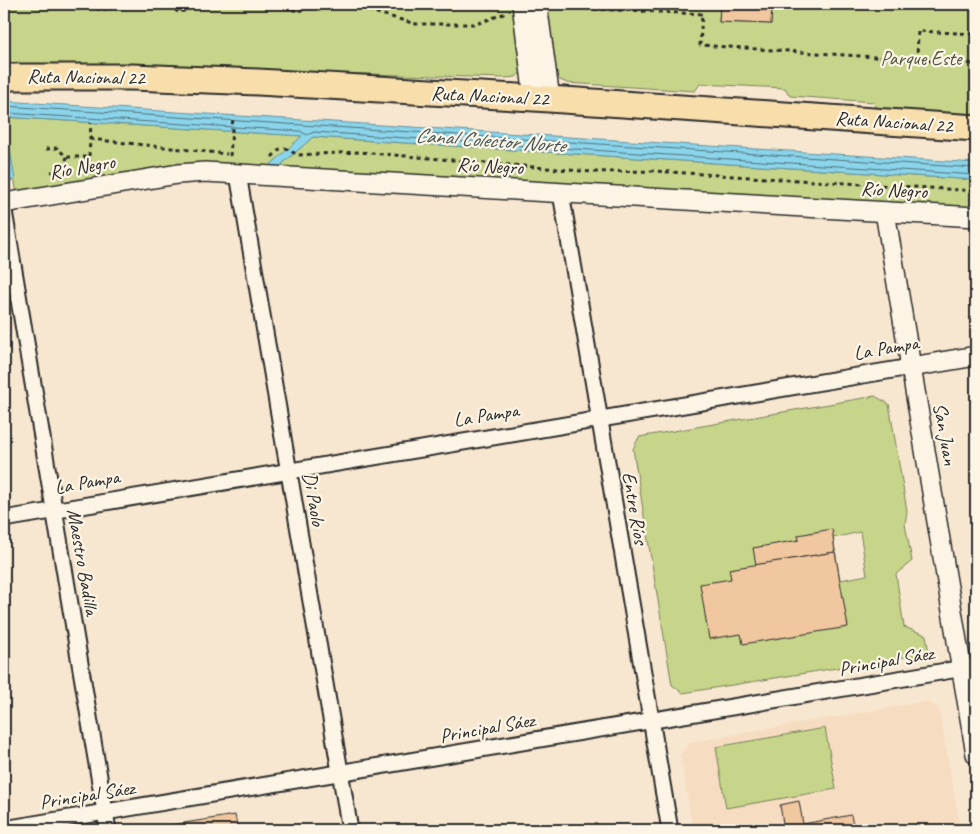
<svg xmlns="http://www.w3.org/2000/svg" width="980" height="834" viewBox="0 0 980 834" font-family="Caveat,sans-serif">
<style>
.built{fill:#f6ddc1}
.green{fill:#c6d589;stroke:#78805a;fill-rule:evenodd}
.water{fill:#8ad5eb;stroke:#64919e}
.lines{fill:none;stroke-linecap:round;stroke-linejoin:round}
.shore{stroke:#516f78;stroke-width:1}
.building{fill:#f0c79f;stroke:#2b2b2b}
.minor-casing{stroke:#2b2b2b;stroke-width:19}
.tertiary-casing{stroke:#2b2b2b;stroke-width:22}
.trunk-casing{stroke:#2b2b2b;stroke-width:29}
.path{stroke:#2b2b2b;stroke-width:3;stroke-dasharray:4 4;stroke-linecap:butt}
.minor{stroke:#fcf5e5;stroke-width:15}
.tertiary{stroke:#fcf5e5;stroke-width:19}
.trunk{stroke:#f8deab;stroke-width:25}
.labels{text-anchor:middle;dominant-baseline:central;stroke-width:4.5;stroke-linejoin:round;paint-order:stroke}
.park-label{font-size:20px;fill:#525642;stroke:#fcf5e5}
.street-label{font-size:20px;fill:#2b2b2b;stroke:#fcf5e5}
.water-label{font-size:21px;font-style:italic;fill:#43565b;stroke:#fcf5e5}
</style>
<rect width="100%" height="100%" fill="#f8e7d0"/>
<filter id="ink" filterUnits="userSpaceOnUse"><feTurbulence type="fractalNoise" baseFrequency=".02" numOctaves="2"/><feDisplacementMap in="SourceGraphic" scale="10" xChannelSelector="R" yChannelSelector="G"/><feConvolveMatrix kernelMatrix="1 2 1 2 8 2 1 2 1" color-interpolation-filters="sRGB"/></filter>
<g filter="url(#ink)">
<path class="built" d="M 927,701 L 939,709 L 961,830 L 693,830 L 680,755 L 690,742 Z"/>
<g class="green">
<path d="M 4,4 L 516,4 L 523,71 L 516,77 L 505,78 L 58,65 L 4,65 Z"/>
<path d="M 545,4 L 720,4 L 719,22 L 771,24 L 772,5 L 765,4 L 933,4 L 976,6 L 976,116 L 875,108 L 874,102 L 790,96 L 785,88 L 700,84 L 695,91 L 567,83 L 560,80 L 555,74 Z"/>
<path d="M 4,117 L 303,136 L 267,168 L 18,192 L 16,189 Z"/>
<path d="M 313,137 L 976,180 L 976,210 L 283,168 L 282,164 Z"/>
<path d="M 875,396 L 889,404 L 907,511 L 905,524 L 912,561 L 896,574 L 904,627 L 926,635 L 929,653 L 683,693 L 672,685 L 633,449 L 639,437 ZM 860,532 L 867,575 L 840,580 L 833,538 Z"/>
<path d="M 825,728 L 836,789 L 726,808 L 716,747 Z"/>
</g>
<path class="water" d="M 4,101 L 976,163 L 976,180 L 313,137 L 282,164 L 283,168 L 267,168 L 302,136 L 5,117 L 15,180 L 4,182 Z"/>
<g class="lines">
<g class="shore">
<path d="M 4,106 L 976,168"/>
<path d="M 4,113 L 300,131 L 307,135 L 314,132 L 976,175"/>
</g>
</g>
<g class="building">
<path d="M 720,4 L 772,5 L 771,24 L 719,22 Z"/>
<path d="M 832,529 L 835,552 L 756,565 L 753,548 L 799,540 L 798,535 Z"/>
<path d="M 835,552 L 848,627 L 743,644 L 741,634 L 709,639 L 700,584 L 731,579 L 729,569 Z"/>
<path d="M 799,801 L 803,824 L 851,815 L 854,830 L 784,830 L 780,805 Z"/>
<path d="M 235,815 L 238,830 L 166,830 L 165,826 Z"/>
</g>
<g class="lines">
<defs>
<g id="minor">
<path d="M 238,174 L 350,830"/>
<path d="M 561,193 L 670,830"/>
<path d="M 4,211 L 108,830"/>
<path d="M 4,519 L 911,367"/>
<path d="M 4,829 L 976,666"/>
</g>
<g id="tertiary">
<path d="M 522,4 L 534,98"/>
<path d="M 537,4 L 550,99"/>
<path d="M 4,203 L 178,174 L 205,172 L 976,217"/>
<path d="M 885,212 L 976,754"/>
<path d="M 911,367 L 976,356"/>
</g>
<path id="trunk" d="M 4,77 L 132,77 L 258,82 L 534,98 L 976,128"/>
</defs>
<use href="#minor" class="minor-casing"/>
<use href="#tertiary" class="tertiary-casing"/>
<use href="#trunk" class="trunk-casing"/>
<g class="path">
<path d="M 41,4 L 50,7 L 56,4"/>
<path d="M 89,4 L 100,10 L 129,4"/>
<path d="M 169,4 L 179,13 L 199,4"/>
<path d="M 277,4 L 297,11 L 331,4"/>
<path d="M 345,4 L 416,24 L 476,24 L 506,13"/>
<path d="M 4,6 L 7,4"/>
<path d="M 554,7 L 702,14 L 700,45 L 976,64"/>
<path d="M 917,60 L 918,31 L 976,34"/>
<path d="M 90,139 L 227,154"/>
<path d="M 46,149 L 57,148 L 67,157 L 62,170 L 51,172"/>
<path d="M 230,156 L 233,116"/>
<path d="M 67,157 L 89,157"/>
<path d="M 272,157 L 280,149 L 285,148 L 298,155 L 359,152 L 593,172 L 654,171 L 976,191"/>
<path d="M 88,172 L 91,123"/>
</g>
<use href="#minor" class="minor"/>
<use href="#tertiary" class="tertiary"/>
<use href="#trunk" class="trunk"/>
</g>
</g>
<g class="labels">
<g class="park-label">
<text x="921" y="58">Parque Este</text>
</g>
<g class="street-label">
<text transform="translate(86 77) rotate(1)">Ruta Nacional 22</text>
<text transform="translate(490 96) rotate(3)">Ruta Nacional 22</text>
<text transform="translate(894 122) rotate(4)">Ruta Nacional 22</text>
<text transform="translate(490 166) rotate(3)">Río Negro</text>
<text transform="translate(82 167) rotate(-10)">Río Negro</text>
<text transform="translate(894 190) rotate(3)">Río Negro</text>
<text transform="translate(886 348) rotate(-10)">La Pampa</text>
<text transform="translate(486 415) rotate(-9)">La Pampa</text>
<text transform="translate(945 434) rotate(80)">San Juan</text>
<text transform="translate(87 482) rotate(-10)">La Pampa</text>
<text transform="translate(314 499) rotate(80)">Di Paolo</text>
<text transform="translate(635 508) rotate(80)">Entre Ríos</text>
<text transform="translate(83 562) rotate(80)">Maestro Badilla</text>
<text transform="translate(886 661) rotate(-10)">Principal Sáez</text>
<text transform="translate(487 728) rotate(-10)">Principal Sáez</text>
<text transform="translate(87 795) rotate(-9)">Principal Sáez</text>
</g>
<g class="water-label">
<text transform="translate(490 140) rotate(4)">Canal Colector Norte</text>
</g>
</g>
<rect width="980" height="834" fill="none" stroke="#fcf5e5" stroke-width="20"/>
<rect x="10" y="10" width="960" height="814" fill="none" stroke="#2b2b2b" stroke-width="2" filter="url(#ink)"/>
</svg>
